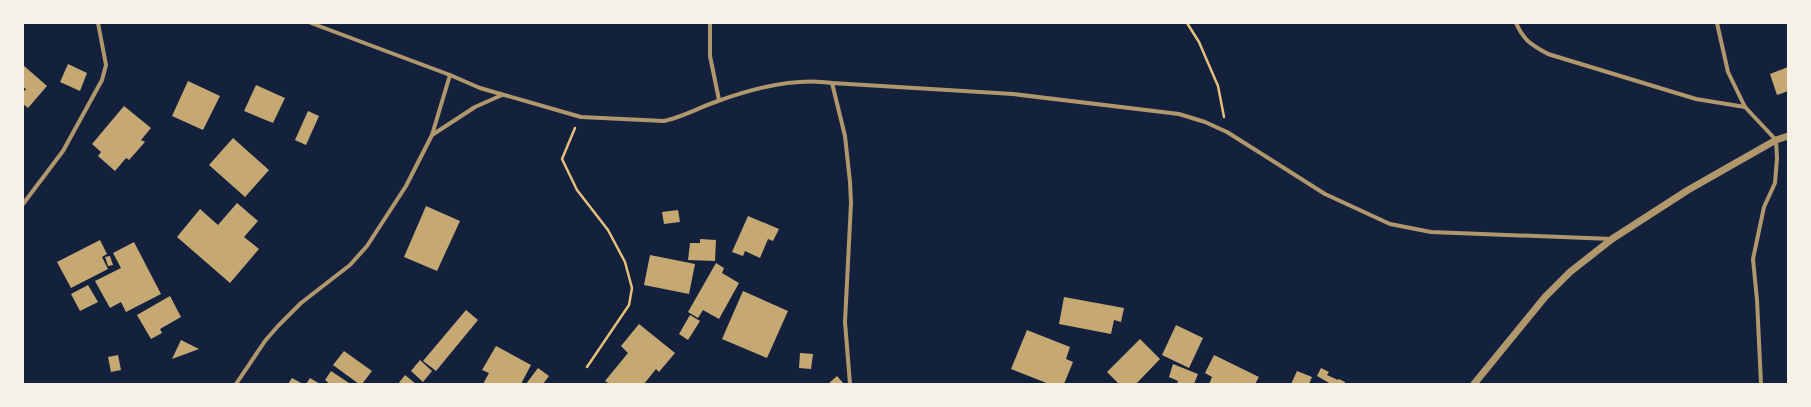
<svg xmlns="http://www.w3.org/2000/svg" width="1811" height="407" viewBox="0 0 1811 407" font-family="Poppins,sans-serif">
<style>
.building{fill:#c6a872}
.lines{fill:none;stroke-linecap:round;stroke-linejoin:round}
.path{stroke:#e5c07b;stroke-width:2.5}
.minor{stroke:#b1986c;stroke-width:4}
.tertiary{stroke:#b1986c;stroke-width:7}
</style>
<rect width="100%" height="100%" fill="#14213d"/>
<g class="building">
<path d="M 68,64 L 87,73 L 80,91 L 60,82 Z"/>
<path d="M 23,65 L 47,86 L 28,108 L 23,104 L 23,92 L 26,89 L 23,87 Z"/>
<path d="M 1788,67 L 1788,91 L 1777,95 L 1770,74 Z"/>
<path d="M 188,81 L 220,96 L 203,130 L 172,116 Z"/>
<path d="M 256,85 L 285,98 L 273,123 L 244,111 Z"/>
<path d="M 124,106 L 151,128 L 141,140 L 145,142 L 129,160 L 126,158 L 115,171 L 98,156 L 101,152 L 92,144 Z"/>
<path d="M 308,111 L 319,116 L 306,145 L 295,140 Z"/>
<path d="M 233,138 L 269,170 L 245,197 L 209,165 Z"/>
<path d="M 237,203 L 258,221 L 244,237 L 259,249 L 230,283 L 177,237 L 200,209 L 218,225 Z"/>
<path d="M 426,206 L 460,221 L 437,271 L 404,257 Z"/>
<path d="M 678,210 L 680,222 L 664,224 L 662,212 Z"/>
<path d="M 748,216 L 779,229 L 773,241 L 768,239 L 760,258 L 745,251 L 743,256 L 732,252 Z"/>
<path d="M 700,239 L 716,240 L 715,261 L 688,260 L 690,243 L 700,243 Z"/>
<path d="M 100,240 L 107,254 L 102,257 L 108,269 L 71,288 L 57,262 Z"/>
<path d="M 134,242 L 161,294 L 126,312 L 121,302 L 110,308 L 95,281 L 121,268 L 113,253 Z"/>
<path d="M 650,255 L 695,264 L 689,294 L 644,285 Z"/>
<path d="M 110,256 L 113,265 L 108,266 L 105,257 Z"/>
<path d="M 716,263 L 724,268 L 722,273 L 739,283 L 719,319 L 703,310 L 698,318 L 688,312 Z"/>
<path d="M 88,285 L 98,302 L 80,311 L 71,294 Z"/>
<path d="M 743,291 L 788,311 L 767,358 L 722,339 Z"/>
<path d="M 170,296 L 181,317 L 160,329 L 162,333 L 151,339 L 137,315 Z"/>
<path d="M 1064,297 L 1124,308 L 1121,322 L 1114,320 L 1111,334 L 1059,324 Z"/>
<path d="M 466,310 L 478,320 L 436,371 L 423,361 Z"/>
<path d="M 690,315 L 700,321 L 688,340 L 679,334 Z"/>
<path d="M 639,324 L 675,353 L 659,372 L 656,369 L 644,384 L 610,384 L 605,381 L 628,353 L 621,346 Z"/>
<path d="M 1176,325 L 1203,338 L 1189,368 L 1162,355 Z"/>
<path d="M 1027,330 L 1070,347 L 1066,359 L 1073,362 L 1064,384 L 1049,384 L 1011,369 Z"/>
<path d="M 1140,339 L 1160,359 L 1136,384 L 1119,384 L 1107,372 Z"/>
<path d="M 181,340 L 199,349 L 172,359 Z"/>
<path d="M 496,346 L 531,365 L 521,384 L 483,384 L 489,373 L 482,370 Z"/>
<path d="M 344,351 L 372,371 L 362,384 L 359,384 L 333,365 Z"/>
<path d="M 800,353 L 813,354 L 811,369 L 799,368 Z"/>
<path d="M 118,355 L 121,370 L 111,372 L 108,357 Z"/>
<path d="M 1214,355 L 1259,377 L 1255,384 L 1209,384 L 1212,377 L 1205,373 Z"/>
<path d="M 420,360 L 432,371 L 423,382 L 411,371 Z"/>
<path d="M 1173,364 L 1198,374 L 1194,384 L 1177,384 L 1178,381 L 1169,377 Z"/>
<path d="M 538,368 L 549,376 L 543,384 L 526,384 Z"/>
<path d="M 1321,368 L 1329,372 L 1327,375 L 1338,380 L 1339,379 L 1345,382 L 1345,384 L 1331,384 L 1317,376 Z"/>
<path d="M 331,371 L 349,383 L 348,384 L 330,384 L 325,380 Z"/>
<path d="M 1297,371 L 1312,377 L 1309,384 L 1291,384 Z"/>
<path d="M 405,375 L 416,384 L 398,384 Z"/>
<path d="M 837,376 L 844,384 L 828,384 Z"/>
<path d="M 292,378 L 303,384 L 288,384 Z"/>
<path d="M 310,378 L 320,384 L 306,384 Z"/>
</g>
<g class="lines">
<g class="path">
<path d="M 1187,23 L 1199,42 L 1218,86 L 1224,117"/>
<path d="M 575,128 L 562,159 L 577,190 L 608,230 L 625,262 L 632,288 L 629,305 L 587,367"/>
</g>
<g class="minor">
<path d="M 311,23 L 450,75 L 480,88 L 581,117 L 664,121 C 683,117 700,107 718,101 C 754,88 795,77 832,83 L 1013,94 L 1179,114 L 1205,122 L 1227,132 L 1325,194 L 1390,224 L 1431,232 L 1612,239"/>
<path d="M 710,23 L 710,56 L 719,100"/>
<path d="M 1516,23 C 1524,41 1532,45 1548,54 L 1696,99 L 1745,107"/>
<path d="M 1717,23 L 1728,72 L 1745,107 L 1776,140 L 1777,158 L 1775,183 L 1764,207 L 1753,259 L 1757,300 L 1761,384"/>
<path d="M 832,83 L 845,136 L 850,182 L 851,203 L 845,322 L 850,384"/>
<path d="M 432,135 L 475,107 L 502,95"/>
<path d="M 23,204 L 63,151 L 102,80 L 106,65 L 98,23"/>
<path d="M 236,384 L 265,341 L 278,326 L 301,303 L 350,265 L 367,246 L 406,186 L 432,135 L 450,75"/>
</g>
<path class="tertiary" d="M 1474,384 L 1545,297 L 1570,272 L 1612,239 L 1688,190 L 1776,140 L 1788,136"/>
</g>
<rect width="1811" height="407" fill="none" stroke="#f6f1e7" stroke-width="48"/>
</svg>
